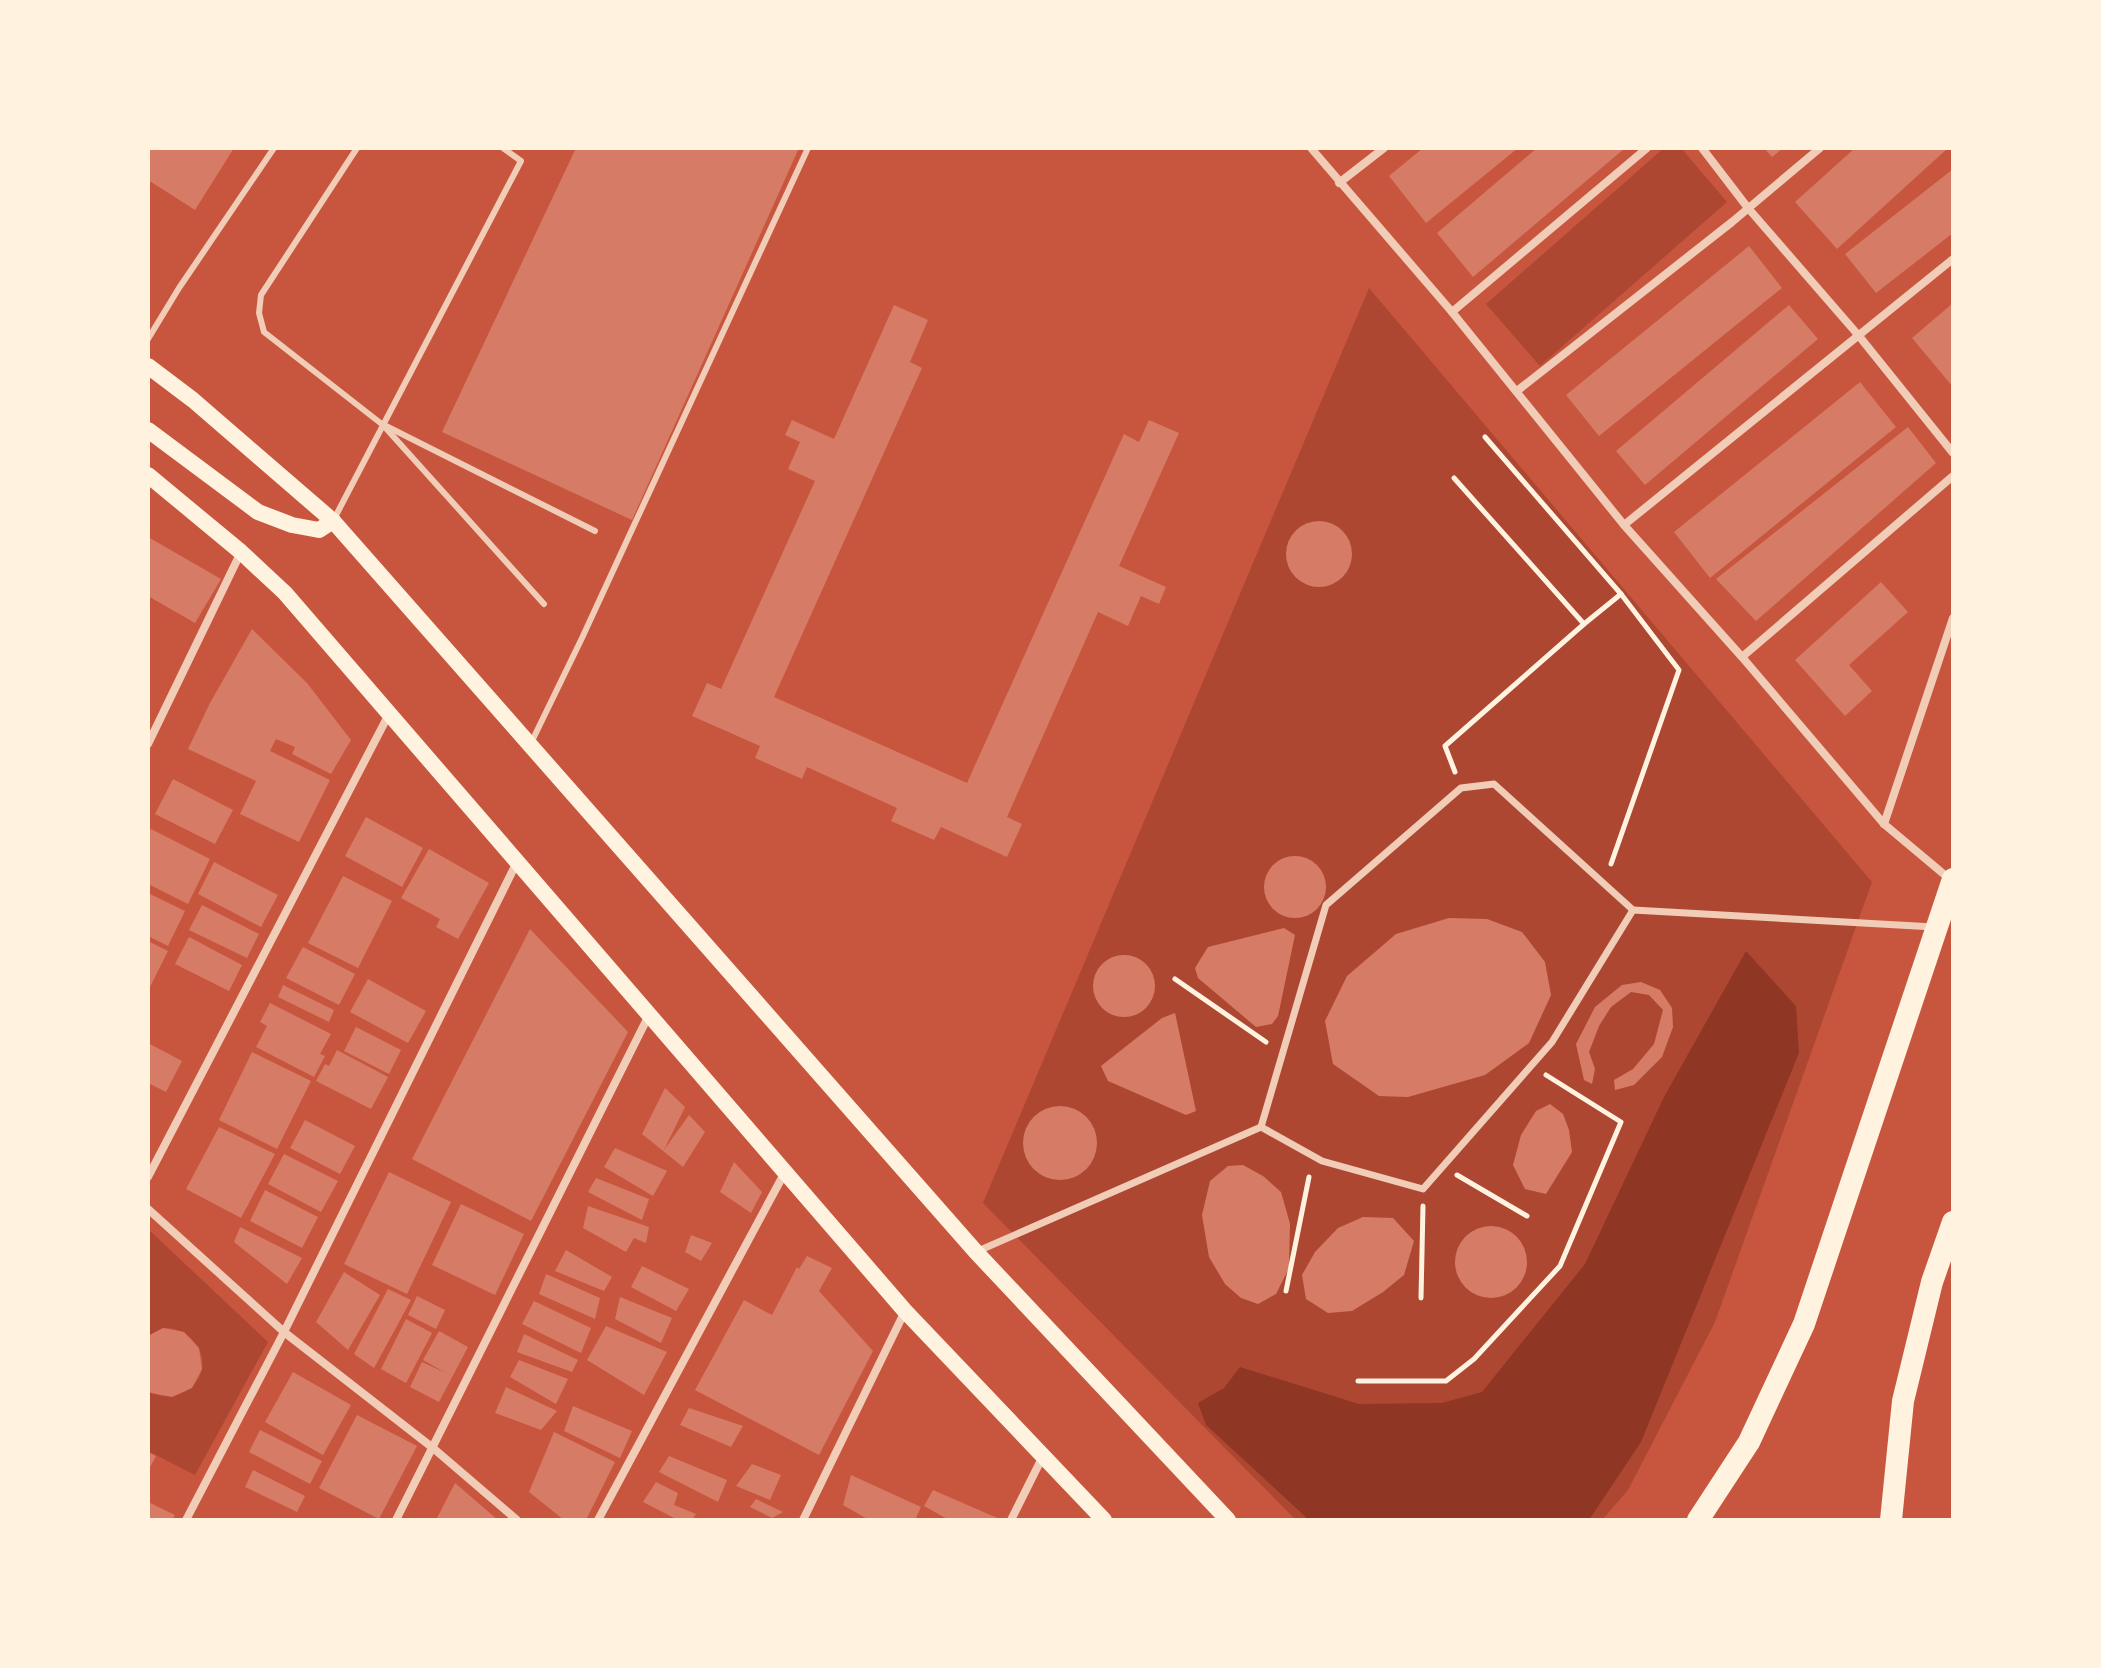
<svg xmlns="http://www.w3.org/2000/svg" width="2101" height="1668" viewBox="0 0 2101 1668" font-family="Montserrat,sans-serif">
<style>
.green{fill:#ae4732}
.water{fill:#8f3625}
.building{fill:#d67c66}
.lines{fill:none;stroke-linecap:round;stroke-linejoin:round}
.path{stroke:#fff3e0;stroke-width:5}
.service{stroke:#f1ccb7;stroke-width:6}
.pedestrian{stroke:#f1ccb7;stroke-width:7}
.minor{stroke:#f1ccb7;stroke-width:8}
.secondary{stroke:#fff3e0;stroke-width:16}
.trunk{stroke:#fff3e0;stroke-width:22}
</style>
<rect width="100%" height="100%" fill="#c8553d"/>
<g class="green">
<path d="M 1664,148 L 1681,148 L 1727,202 L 1540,366 L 1486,304 Z"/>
<path d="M 1369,288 L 1872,882 L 1715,1322 L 1628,1490 L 1602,1520 L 1296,1520 L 983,1203 Z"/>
<path d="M 148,1229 L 268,1342 L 195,1475 L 148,1451 L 148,1390 C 167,1404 197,1393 202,1369 C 206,1348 186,1327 165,1328 C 160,1329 153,1333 148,1336 Z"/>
</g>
<path class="water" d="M 1746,951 L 1796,1006 L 1799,1053 L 1641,1442 L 1589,1520 L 1309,1520 L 1206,1425 L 1198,1403 L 1224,1388 L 1240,1367 L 1359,1404 L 1442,1403 L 1482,1392 L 1585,1264 L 1664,1097 Z"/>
<g class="building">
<path d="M 148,148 L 234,148 L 195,210 L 148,180 Z"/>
<path d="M 576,148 L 799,148 L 632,520 L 442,432 Z"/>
<path d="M 1423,148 L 1518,148 L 1426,223 L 1389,176 Z"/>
<path d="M 1537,148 L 1625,148 L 1473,277 L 1437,233 Z"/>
<path d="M 1764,148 L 1783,148 L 1772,157 Z"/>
<path d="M 1855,148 L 1948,148 L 1837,249 L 1795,202 Z"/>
<path d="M 1953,169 L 1953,233 L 1876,293 L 1845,254 Z"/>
<path d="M 1749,246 L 1782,288 L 1599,436 L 1566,395 Z"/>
<path d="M 1953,303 L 1953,387 L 1912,338 Z"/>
<path d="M 894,305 L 928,320 L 910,362 L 922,368 L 774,697 L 967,783 L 1124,434 L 1139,442 L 1149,420 L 1179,433 L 1119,566 L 1166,587 L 1159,604 L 1141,596 L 1128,626 L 1098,612 L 1007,817 L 1022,824 L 1007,857 L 941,827 L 934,840 L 891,821 L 897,808 L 807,767 L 802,779 L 755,758 L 760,746 L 692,716 L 707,683 L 721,689 L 815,481 L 788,469 L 800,442 L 785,435 L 792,420 L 834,439 Z"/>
<path d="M 1789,305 L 1818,339 L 1645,485 L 1616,451 Z"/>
<path d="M 1860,382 L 1896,427 L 1710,578 L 1674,532 Z"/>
<path d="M 1908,427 L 1936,463 L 1756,621 L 1716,579 Z"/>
<circle cx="1319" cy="554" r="33"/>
<path d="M 148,537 L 221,579 L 195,623 L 148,596 Z"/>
<path d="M 1881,582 L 1908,612 L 1849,665 L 1872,691 L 1845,716 L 1795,660 Z"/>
<path d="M 252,629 L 307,683 L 351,740 L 331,774 L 292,754 L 295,747 L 276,739 L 270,751 L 330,780 L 299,842 L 240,814 L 256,781 L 188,749 L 210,703 Z"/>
<path d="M 173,779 L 233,810 L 215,844 L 155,814 Z"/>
<path d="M 366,817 L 423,848 L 402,887 L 345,856 Z"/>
<path d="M 151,829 L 210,859 L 188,904 L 148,884 L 148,835 Z"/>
<path d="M 429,849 L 489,883 L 458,939 L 436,927 L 440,919 L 401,898 Z"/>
<circle cx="1295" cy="887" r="31"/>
<path d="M 214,862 L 278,895 L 261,927 L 198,894 Z"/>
<path d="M 343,876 L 392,901 L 358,968 L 308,943 Z"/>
<path d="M 148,893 L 185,911 L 168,946 L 148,936 Z"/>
<path d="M 202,905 L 259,934 L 247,958 L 189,930 Z"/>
<path d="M 1449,918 L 1487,919 L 1522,932 L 1545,962 L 1551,995 L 1529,1043 L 1485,1075 L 1408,1097 L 1379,1096 L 1333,1064 L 1325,1021 L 1347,976 L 1396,934 Z"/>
<path d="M 1284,928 L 1295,935 L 1278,1016 L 1272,1024 L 1256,1027 L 1198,978 L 1195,968 L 1208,947 Z"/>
<path d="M 530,929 L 628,1032 L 531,1221 L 412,1159 Z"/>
<path d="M 189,937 L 242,965 L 229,991 L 175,964 Z"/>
<path d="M 148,941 L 168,951 L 148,991 Z"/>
<path d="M 303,947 L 355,974 L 339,1005 L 286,978 Z"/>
<circle cx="1124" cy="986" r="31"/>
<path d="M 368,979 L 426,1011 L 408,1043 L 350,1012 Z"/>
<path d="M 1641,982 L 1660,990 L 1672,1008 L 1673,1027 L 1662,1057 L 1634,1085 L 1615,1090 L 1614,1080 L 1633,1069 L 1654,1044 L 1663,1010 L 1649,995 L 1631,992 L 1611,1007 L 1599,1026 L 1589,1052 L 1595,1069 L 1592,1084 L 1584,1080 L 1576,1044 L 1595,1007 L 1622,985 Z"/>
<path d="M 283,985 L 334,1010 L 329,1022 L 278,997 Z"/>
<path d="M 270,1003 L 331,1034 L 320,1054 L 325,1056 L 314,1077 L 256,1047 L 267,1026 L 260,1022 Z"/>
<path d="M 1175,1013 L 1196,1111 L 1186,1115 L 1108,1081 L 1101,1066 L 1162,1018 Z"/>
<path d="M 356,1027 L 401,1050 L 389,1074 L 344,1051 Z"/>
<path d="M 148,1043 L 182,1061 L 166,1092 L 148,1083 Z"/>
<path d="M 337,1050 L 388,1077 L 371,1109 L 316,1081 L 325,1064 L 329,1066 Z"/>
<path d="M 252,1052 L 311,1081 L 277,1149 L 219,1120 Z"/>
<path d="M 665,1088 L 685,1107 L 664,1150 L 689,1115 L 705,1132 L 683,1167 L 642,1134 Z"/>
<path d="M 1550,1104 L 1563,1114 L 1569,1130 L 1572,1152 L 1546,1194 L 1525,1189 L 1513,1165 L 1521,1135 L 1536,1111 Z"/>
<circle cx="1060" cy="1143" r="37"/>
<path d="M 305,1120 L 355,1146 L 340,1174 L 290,1148 Z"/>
<path d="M 219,1127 L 275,1154 L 241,1218 L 186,1189 Z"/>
<path d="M 615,1148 L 667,1171 L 653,1196 L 604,1167 Z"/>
<path d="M 284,1154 L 338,1181 L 321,1212 L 268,1184 Z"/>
<path d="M 734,1162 L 762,1192 L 751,1213 L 720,1192 Z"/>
<path d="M 1243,1165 L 1263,1176 L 1281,1192 L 1290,1224 L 1289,1268 L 1276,1294 L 1258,1304 L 1241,1298 L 1225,1284 L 1209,1257 L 1202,1215 L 1210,1181 L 1228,1166 Z"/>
<path d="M 389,1172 L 451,1202 L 407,1294 L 344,1264 Z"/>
<path d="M 596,1178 L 649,1199 L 642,1220 L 588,1192 Z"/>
<path d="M 265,1190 L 318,1217 L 302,1248 L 250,1221 Z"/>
<path d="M 461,1204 L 524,1234 L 495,1295 L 432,1265 Z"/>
<path d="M 588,1206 L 649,1227 L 646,1243 L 634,1238 L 626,1252 L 583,1228 Z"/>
<path d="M 1363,1217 L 1393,1218 L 1414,1241 L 1404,1275 L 1383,1292 L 1352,1311 L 1328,1313 L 1306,1299 L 1302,1275 L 1315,1252 L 1338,1228 Z"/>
<circle cx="1491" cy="1262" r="36"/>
<path d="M 240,1227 L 302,1258 L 287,1284 L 234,1242 Z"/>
<path d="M 691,1235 L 712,1243 L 701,1261 L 685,1252 Z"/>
<path d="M 566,1250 L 612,1277 L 604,1291 L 555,1271 Z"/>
<path d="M 807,1256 L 832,1268 L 819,1291 L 873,1351 L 819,1455 L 695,1390 L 744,1300 L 772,1315 L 797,1267 L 799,1269 Z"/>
<path d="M 642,1266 L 689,1289 L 676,1311 L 631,1287 Z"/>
<path d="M 344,1272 L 380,1295 L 348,1350 L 316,1322 Z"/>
<path d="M 546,1274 L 600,1298 L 595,1319 L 539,1294 Z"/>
<path d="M 388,1289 L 411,1300 L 374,1368 L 354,1354 Z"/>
<path d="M 417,1296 L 445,1310 L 436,1329 L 408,1315 Z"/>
<path d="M 620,1297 L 672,1318 L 661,1343 L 615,1319 Z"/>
<path d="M 534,1301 L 591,1328 L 581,1353 L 522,1324 Z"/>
<path d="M 406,1319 L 432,1333 L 406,1383 L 381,1369 Z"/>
<path d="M 606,1326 L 667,1352 L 644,1395 L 587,1360 Z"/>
<path d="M 163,1328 L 184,1332 L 199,1348 L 202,1369 L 192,1388 L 172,1397 L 151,1393 L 148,1390 L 148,1336 Z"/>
<path d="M 439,1331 L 468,1347 L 439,1402 L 410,1387 L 422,1362 L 446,1373 L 423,1360 Z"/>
<path d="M 524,1334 L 578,1360 L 572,1372 L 517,1352 Z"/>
<path d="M 519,1360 L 568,1379 L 556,1404 L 510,1377 Z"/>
<path d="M 293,1372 L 351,1405 L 323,1455 L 265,1422 Z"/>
<path d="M 506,1387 L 557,1411 L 541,1430 L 495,1413 Z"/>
<path d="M 573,1406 L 632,1431 L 620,1458 L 564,1431 Z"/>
<path d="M 689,1408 L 743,1426 L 731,1447 L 680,1425 Z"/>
<path d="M 357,1415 L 417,1446 L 379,1519 L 319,1488 Z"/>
<path d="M 260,1430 L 322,1461 L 310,1484 L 249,1452 Z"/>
<path d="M 554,1432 L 615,1462 L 586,1520 L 564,1520 L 529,1492 Z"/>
<path d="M 148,1452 L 156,1456 L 148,1471 Z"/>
<path d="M 669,1456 L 727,1480 L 718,1502 L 659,1472 Z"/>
<path d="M 752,1464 L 781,1475 L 770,1500 L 736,1486 Z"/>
<path d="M 253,1470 L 305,1496 L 297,1512 L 245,1487 Z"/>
<path d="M 851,1475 L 921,1507 L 915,1520 L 869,1520 L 843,1505 Z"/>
<path d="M 656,1482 L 678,1493 L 674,1505 L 696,1514 L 692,1520 L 678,1520 L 643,1502 Z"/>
<path d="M 455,1483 L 498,1520 L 436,1520 Z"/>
<path d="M 933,1490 L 1002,1520 L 949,1520 L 924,1506 Z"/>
<path d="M 756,1499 L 783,1512 L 772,1518 L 750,1507 Z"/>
<path d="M 148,1502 L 175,1515 L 172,1520 L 148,1520 Z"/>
</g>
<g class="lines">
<g class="path">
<path d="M 1485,437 L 1621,594 L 1584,624"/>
<path d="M 1454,478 L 1584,624 L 1445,746 L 1455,772"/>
<path d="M 1611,864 L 1679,670 L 1621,594"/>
<path d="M 1175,979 L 1266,1042"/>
<path d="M 1457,1175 L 1527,1216"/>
<path d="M 1286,1291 L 1309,1177"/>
<path d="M 1421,1298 L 1423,1206"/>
<path d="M 1358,1381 L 1446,1381 L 1474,1359 L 1560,1266 L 1621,1122 L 1546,1075"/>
</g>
<g class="service">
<path d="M 357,148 L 261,295 L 259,313 L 264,332 L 383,425 L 544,604"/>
<path d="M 148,339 L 179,288 L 274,148"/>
<path d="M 386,426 L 595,531"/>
<path d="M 333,521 L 521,161 L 503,148"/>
<path d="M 532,741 L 582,638 L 808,148"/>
</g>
<g class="pedestrian">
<path d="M 1261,1127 L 1326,905 L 1461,788 L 1494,784 L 1633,910"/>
<path d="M 978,1251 L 1261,1127 L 1322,1161 L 1423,1189 L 1552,1042 L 1633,910 L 1934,927"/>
</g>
<g class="minor">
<path d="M 1311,148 L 1452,312 L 1624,525 L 1742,657 L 1884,824 L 1952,881"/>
<path d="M 1702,148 L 1748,208 L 1859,336 L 1953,453"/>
<path d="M 1339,183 L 1384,148"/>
<path d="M 1452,312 L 1647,148"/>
<path d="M 1517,391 L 1732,222 L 1820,148"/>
<path d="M 1624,525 L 1953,259"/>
<path d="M 1742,657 L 1953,476"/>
<path d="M 148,744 L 241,552"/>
<path d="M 1884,824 L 1953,618"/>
<path d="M 148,1177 L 389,714"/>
<path d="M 148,1209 L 284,1332 L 433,1448 L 517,1520"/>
<path d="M 186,1520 L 284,1332 L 517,862"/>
<path d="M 396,1520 L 649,1015"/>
<path d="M 598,1520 L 785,1172"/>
<path d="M 803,1520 L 905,1311"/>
<path d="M 1011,1520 L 1042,1458"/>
</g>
<g class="secondary">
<path d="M 148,366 L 193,400 L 333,521 L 976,1252 L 1228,1520"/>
<path d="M 148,430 L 258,512 L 292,525 L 319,530 L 333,521"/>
<path d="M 148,475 L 241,552 L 285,593 L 905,1311 L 1104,1520"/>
</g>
<g class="trunk">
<path d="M 1698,1520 L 1749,1442 L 1804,1324 L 1953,879"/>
<path d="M 1891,1520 L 1903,1401 L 1932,1282 L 1953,1222"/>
</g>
</g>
<rect width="2101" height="1668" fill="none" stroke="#fff3e0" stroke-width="300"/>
</svg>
